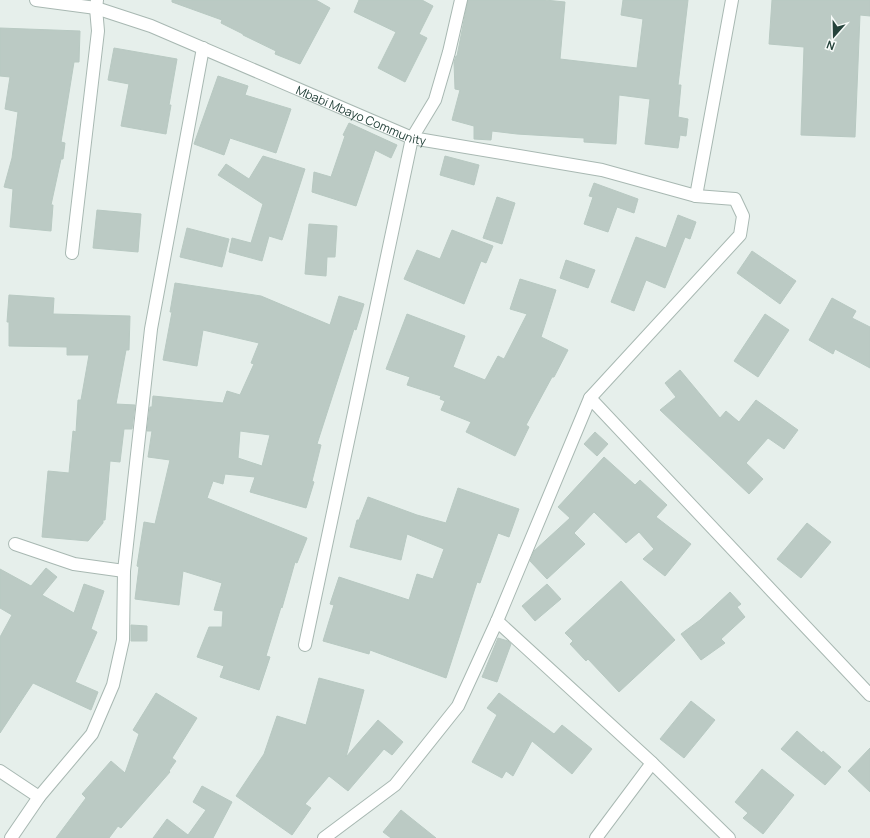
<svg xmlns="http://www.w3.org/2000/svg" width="870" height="838" viewBox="0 0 870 838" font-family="Manrope,sans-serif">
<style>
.building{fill:#bbcac4;stroke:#b8c9c2;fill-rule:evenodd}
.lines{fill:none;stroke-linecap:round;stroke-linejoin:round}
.minor-casing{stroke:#a8b8b2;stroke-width:14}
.minor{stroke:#fff;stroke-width:12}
.labels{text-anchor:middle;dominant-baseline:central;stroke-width:3.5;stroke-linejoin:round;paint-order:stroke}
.street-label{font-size:12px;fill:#24423a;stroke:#f7fbf9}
</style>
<rect width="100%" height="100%" fill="#e6efeb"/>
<g class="building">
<path d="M 172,0 L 316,0 L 330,8 L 300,64 L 275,54 L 276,51 L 243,35 L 243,34 L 221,23 L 222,20 L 172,2 Z"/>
<path d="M 359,0 L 422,0 L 433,6 L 419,34 L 427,38 L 405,82 L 378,68 L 396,32 L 354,12 Z"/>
<path d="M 468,0 L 545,0 L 565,2 L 560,59 L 637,68 L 643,19 L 621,15 L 623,0 L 688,0 L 678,85 L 681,85 L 678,117 L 688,119 L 686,136 L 680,135 L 678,148 L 645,144 L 650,99 L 619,95 L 616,144 L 584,142 L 584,138 L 517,134 L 492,131 L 491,140 L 474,139 L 474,126 L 452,120 L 460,90 L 455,89 L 454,62 L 456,56 L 457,56 Z"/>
<path d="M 772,0 L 870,0 L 870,16 L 860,15 L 855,137 L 801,135 L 804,47 L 769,44 Z"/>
<path d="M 0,28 L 80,31 L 79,62 L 74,62 L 61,142 L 65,143 L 63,159 L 61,159 L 51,205 L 53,205 L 51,231 L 10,227 L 13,189 L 4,187 L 12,158 L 18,112 L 5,109 L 10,77 L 0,76 Z"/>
<path d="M 114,48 L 177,59 L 169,105 L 171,105 L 166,134 L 121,126 L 129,84 L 108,80 Z"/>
<path d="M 218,76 L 248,86 L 245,95 L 291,109 L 276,153 L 230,138 L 224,155 L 194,144 Z"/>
<path d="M 349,123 L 397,145 L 391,158 L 375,150 L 356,206 L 312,192 L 314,172 L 331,177 L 345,136 L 343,135 Z"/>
<path d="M 263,156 L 305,169 L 282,240 L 269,236 L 262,261 L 229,252 L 232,238 L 251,243 L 263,204 L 218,175 L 226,164 L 249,179 Z"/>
<path d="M 445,156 L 479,165 L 474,185 L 440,175 Z"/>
<path d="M 594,183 L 638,199 L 634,213 L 617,207 L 608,232 L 584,224 L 593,197 L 589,196 Z"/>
<path d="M 497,197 L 515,203 L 502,244 L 483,238 Z"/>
<path d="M 97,210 L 141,214 L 138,252 L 93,248 Z"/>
<path d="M 678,215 L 696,222 L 690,239 L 685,237 L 665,288 L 646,280 L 634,311 L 611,302 L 636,237 L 666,248 Z"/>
<path d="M 309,224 L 337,226 L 335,257 L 327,257 L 326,276 L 305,274 Z"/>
<path d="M 187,228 L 229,239 L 222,267 L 180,257 Z"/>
<path d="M 452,230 L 493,246 L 486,263 L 481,261 L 464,304 L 404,279 L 417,250 L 440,259 Z"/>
<path d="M 752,251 L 796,281 L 780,304 L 737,273 Z"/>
<path d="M 566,260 L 595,270 L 588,288 L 560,278 Z"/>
<path d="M 520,279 L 556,290 L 541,337 L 568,350 L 554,377 L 552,377 L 526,425 L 529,427 L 515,456 L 466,432 L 471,422 L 441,410 L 445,401 L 440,399 L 441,396 L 407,385 L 410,377 L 386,369 L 407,314 L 465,336 L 453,367 L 485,380 L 498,356 L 504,359 L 527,314 L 510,309 Z"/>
<path d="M 175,283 L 261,296 L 330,325 L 339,296 L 364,304 L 356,330 L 354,329 L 317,444 L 321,445 L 312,481 L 314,482 L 306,508 L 250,492 L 255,477 L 225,474 L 223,484 L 213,481 L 207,498 L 307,538 L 297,563 L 295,562 L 282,608 L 281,607 L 266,656 L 270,657 L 259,690 L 220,677 L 224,666 L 197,657 L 209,627 L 222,627 L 223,611 L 214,610 L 222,583 L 183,571 L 179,605 L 135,599 L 139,567 L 137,566 L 144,522 L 155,524 L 170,460 L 148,457 L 152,431 L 147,431 L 150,407 L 152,407 L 153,396 L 223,403 L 227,391 L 240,395 L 254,364 L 251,363 L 259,343 L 203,330 L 197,366 L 163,360 L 172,312 L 170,312 ZM 240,431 L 270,435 L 262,466 L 238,458 Z"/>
<path d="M 9,295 L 54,298 L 53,314 L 130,316 L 129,350 L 126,350 L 116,404 L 135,405 L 132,429 L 124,429 L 120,462 L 110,461 L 105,520 L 103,520 L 103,523 L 88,541 L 42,537 L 48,471 L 69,473 L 73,431 L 76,432 L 78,400 L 81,400 L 89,355 L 67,355 L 67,347 L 9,346 L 9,322 L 7,322 Z"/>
<path d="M 832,298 L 856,311 L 852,318 L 870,327 L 870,368 L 835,349 L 833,354 L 809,340 Z"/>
<path d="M 765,314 L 789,330 L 758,377 L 734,361 Z"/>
<path d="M 680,370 L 720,418 L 726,411 L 739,422 L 756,400 L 798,430 L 784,449 L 768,438 L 746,463 L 763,479 L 749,494 L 660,410 L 676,397 L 665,383 Z"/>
<path d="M 595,432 L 608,444 L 597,456 L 584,444 Z"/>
<path d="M 604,457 L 635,485 L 640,480 L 667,505 L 656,517 L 691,544 L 665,576 L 643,559 L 654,549 L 639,532 L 626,543 L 594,512 L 574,533 L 585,544 L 547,579 L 530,561 L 534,551 L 570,518 L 558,507 Z"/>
<path d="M 458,488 L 519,509 L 509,537 L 498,533 L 480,583 L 477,582 L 446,678 L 370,650 L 369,654 L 323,641 L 334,605 L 330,604 L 339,577 L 409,600 L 417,574 L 433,579 L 444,549 L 407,534 L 401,560 L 350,547 L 357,520 L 359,520 L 368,497 L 417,515 L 446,523 Z"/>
<path d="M 807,523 L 831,542 L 801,578 L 777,559 Z"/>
<path d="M 46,568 L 57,577 L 42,595 L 74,613 L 84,584 L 104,591 L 91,629 L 97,632 L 75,682 L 98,692 L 91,710 L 33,683 L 0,733 L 0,637 L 12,615 L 0,608 L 0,569 L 31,586 Z"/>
<path d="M 621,581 L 675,640 L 619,692 L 588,659 L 586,661 L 570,644 L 573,641 L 565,633 Z"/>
<path d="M 547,584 L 561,599 L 535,621 L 522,606 Z"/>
<path d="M 730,592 L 741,604 L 737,607 L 745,617 L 721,639 L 725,643 L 701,660 L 681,634 L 700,620 Z"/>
<path d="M 131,625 L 147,626 L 147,641 L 131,641 Z"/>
<path d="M 498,638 L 508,641 L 511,644 L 497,682 L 482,677 Z"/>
<path d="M 319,678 L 364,690 L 346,757 L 378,720 L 403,742 L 392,755 L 384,749 L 348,791 L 329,776 L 305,804 L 311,808 L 292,835 L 236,796 L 264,754 L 277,716 L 306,725 Z"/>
<path d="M 156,693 L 197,718 L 172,758 L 176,761 L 169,771 L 170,772 L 121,828 L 118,826 L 109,838 L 56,838 L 86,798 L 82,794 L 111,761 L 125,773 L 139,734 L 133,730 Z"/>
<path d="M 499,693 L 554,734 L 562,725 L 592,749 L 572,774 L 532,741 L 513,776 L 506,771 L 502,778 L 472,762 L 497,715 L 487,708 Z"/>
<path d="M 691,701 L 715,720 L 684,758 L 660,739 Z"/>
<path d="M 797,731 L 822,753 L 823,751 L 841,767 L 825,785 L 781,749 Z"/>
<path d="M 870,748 L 870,792 L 848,771 Z"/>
<path d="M 762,769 L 794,795 L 763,834 L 743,818 L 748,813 L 735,802 Z"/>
<path d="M 202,786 L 232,802 L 213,838 L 153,838 L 167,819 L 188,835 L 206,810 L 193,802 Z"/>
<path d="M 401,810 L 436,838 L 391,838 L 383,832 Z"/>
</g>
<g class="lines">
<defs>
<g id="minor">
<path id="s1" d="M 36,0 L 96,8 L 151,26 L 412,138 L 602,170 L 696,196 L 735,199 L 743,216 L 740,235 L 590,398 L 497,621 L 458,706 L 395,785 L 324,838"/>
<path d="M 696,196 L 732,0"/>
<path d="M 72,253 L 98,31 L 96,8 L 97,0"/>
<path d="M 590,398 L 870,695"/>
<path d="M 15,544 L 74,564 L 124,571"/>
<path d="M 497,621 L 652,763 L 729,838"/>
<path d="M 305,645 L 412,138 L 435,100 L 449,52 L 461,0"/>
<path d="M 0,771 L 39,797"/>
<path d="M 11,838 L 39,797 L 92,734 L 113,685 L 123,640 L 124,571 L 151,329 L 203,48"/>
<path d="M 596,838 L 652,763"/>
</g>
</defs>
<use href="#minor" class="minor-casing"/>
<use href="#minor" class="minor"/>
</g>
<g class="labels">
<g class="street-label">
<text stroke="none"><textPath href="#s1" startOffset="347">Mbabi Mbayo Community</textPath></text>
</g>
</g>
<g transform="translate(834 36) rotate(200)" stroke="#f7fbf9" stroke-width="3" paint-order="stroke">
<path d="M0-3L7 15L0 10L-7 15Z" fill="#24423a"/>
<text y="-6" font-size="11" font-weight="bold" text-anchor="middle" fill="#24423a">N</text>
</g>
</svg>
